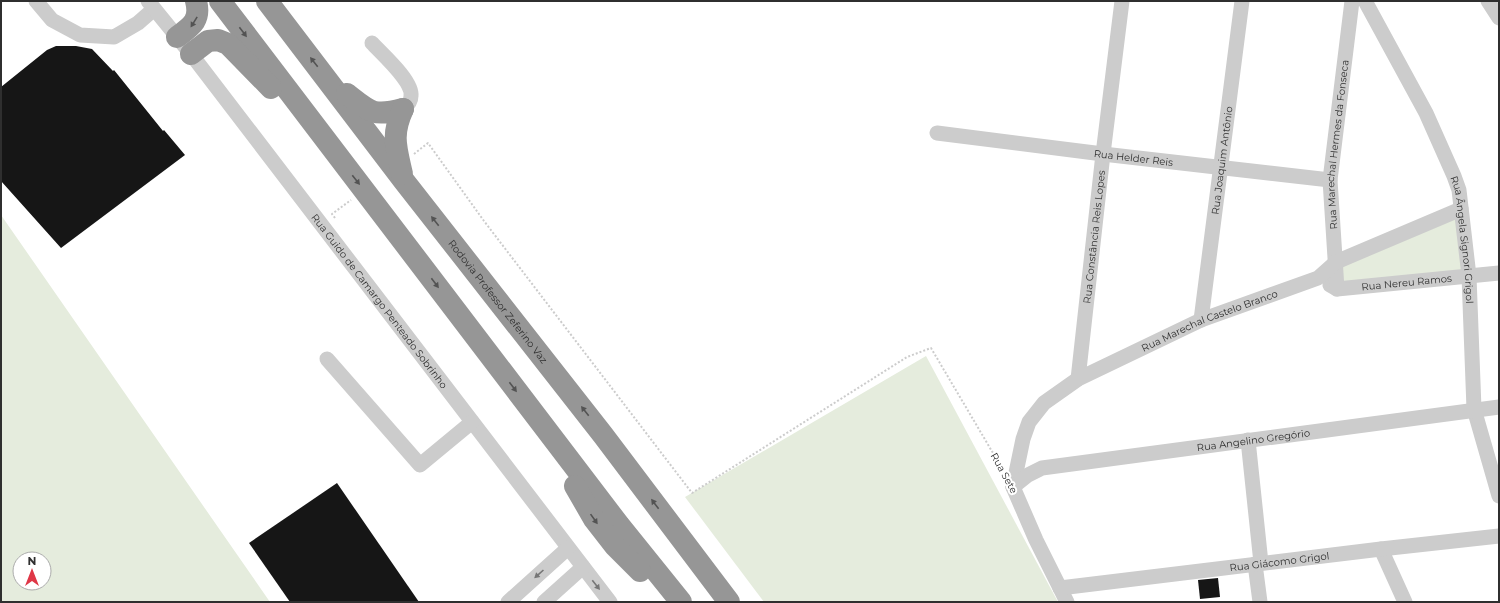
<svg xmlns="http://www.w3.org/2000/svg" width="1500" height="603" viewBox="0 0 1500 603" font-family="Montserrat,sans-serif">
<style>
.green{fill:#e5ecdd;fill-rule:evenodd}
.building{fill:#161616}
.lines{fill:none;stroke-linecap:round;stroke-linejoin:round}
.path{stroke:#ccc;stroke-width:2;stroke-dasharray:2 2;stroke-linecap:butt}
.minor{stroke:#ccc;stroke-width:15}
.highway{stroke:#969696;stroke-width:22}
.oneway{fill:#535353}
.oneway2{fill:#767676}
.labels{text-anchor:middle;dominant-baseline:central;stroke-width:4;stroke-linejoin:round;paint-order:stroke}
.street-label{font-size:10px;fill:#2f2f2f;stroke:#fff}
</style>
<rect width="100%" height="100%" fill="#fff"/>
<g class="green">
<path d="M 1458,214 L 1465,272 L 1342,288 L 1340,263 Z"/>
<path d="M 1,215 L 270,602 L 1,602 ZM 20,559 L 44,559 L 44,583 L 20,583 Z"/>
<path d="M 926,356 L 1058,602 L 764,602 L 685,497 Z"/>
</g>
<g class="building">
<path d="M 56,46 L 76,46 L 92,49 L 113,71 L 114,70 L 163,131 L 164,130 L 185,155 L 61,248 L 1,181 L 1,87 L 47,50 Z"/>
<path d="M 337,483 L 419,602 L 290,602 L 249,543 Z"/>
<path d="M 1218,578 L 1220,597 L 1200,599 L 1198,580 Z"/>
</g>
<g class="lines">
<g class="path">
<path d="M 414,154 L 428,143 L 484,221 L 692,493 L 907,357 L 931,348 L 1003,470"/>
<path d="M 335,218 L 332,214 L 351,200"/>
</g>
<g class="minor">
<path d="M 36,1 L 52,20 L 80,35 L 114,37 L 138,23 L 154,9"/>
<path id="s1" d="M 148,1 L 191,54 L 610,602"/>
<path id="s2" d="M 1365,1 L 1426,113 L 1454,176 L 1459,190 L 1469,276 L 1474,409 L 1499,496"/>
<path d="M 1488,1 L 1499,18"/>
<path d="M 372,43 C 382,54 413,81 411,96 C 411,101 407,106 403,109"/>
<path id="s3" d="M 937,133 L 1103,154 L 1330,180"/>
<path id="s4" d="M 1330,285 L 1337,289 L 1499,273"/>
<path id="s5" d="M 1337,289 L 1330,180 L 1352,1"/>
<path id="s6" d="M 1201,320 L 1242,1"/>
<path d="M 327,359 L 420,465 L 472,422"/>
<path id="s7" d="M 1078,379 L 1103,154 L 1122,1"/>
<path d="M 1248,440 L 1261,563"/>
<path id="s8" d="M 1013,487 L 1023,439 L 1029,422 L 1044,403 L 1078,379 L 1201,320 L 1318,278 L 1336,262 L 1461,209"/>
<path id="s9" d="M 1013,487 L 1028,475 L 1042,468 L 1499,407"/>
<path d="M 1013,487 L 1036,540 L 1067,602"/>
<path d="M 1381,549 L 1405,602"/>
<path d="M 1255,564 L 1260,602"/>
<path id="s10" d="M 1060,588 L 1381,549 L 1499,536"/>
<path d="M 508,602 L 568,548"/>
<path d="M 544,602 L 583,567"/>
</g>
<g class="highway">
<path d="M 220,1 L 619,525 L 681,602"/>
<path id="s11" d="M 267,1 L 404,181 L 603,435 L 729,602"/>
<path d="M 177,37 C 192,26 201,20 196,1"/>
<path d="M 191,54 L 208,41 L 218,40 L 228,44 L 271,88"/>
<path d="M 347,94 C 370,112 373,117 403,109"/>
<path d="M 402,174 C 396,147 391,135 403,109"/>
<path d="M 575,486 L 594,519 L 615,546 L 640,571"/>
</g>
</g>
<defs><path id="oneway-solid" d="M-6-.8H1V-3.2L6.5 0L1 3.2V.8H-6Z"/></defs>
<g class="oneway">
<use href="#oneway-solid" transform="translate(194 22) rotate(122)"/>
<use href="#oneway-solid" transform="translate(243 32) rotate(53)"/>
<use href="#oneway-solid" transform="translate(314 62) rotate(-128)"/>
<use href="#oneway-solid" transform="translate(356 180) rotate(52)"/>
<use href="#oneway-solid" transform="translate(435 221) rotate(-128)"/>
<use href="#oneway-solid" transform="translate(435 283) rotate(53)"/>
<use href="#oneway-solid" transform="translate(513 387) rotate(53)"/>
<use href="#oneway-solid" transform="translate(585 411) rotate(-128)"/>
<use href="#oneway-solid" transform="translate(655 504) rotate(-127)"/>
<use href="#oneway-solid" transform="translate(594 519) rotate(55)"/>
</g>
<g class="oneway2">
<use href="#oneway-solid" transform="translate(539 574) rotate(138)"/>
<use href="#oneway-solid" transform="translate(596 585) rotate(52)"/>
</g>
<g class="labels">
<g class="street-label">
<text stroke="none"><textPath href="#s5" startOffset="145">Rua Marechal Hermes da Fonseca</textPath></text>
<text stroke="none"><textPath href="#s3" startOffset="198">Rua Helder Reis</textPath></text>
<text stroke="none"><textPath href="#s6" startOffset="161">Rua Joaquim Antônio</textPath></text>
<text stroke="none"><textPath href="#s7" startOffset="143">Rua Constância Reis Lopes</textPath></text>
<text stroke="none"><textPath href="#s2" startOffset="261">Rua Ângela Signori Grigol</textPath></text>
<text stroke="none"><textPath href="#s4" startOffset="78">Rua Nereu Ramos</textPath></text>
<text stroke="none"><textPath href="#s1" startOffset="379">Rua Guido de Camargo Penteado Sobrinho</textPath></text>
<text stroke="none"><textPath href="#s11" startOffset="379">Rodovia Professor Zeferino Vaz</textPath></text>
<text stroke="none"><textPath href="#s8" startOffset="277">Rua Marechal Castelo Branco</textPath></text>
<text stroke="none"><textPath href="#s9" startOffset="248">Rua Angelino Gregório</textPath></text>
<text transform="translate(1004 473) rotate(61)">Rua Sete</text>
<text stroke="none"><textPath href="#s10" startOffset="221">Rua Giácomo Grigol</textPath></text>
</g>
</g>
<rect width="1500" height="603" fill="none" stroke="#2f2f2f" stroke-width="4"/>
<g transform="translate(32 571)"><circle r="19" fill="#ffffff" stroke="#acacac"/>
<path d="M0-3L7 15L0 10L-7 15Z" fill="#df3747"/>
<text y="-6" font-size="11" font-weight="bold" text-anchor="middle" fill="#2f2f2f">N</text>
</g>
</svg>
